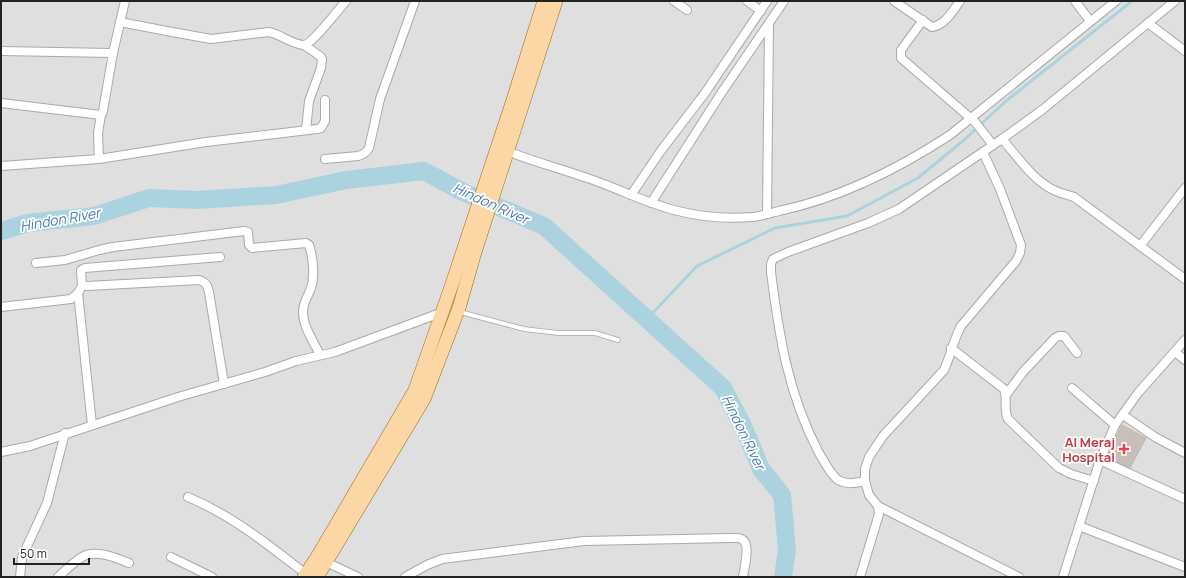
<svg xmlns="http://www.w3.org/2000/svg" width="1186" height="578" viewBox="0 0 1186 578" font-family="Manrope,sans-serif">
<style>
.residential{fill:#e0dfdf}
.lines{fill:none;stroke-linecap:round;stroke-linejoin:round}
.stream{stroke:#aad3df;stroke-width:3}
.river{stroke:#aad3df;stroke-width:18}
.building{fill:#c7bfb8;stroke:#c4b6ab}
.lane-casing{stroke:#a9a9a9;stroke-width:5.5}
.street-casing{stroke:#a9a9a9;stroke-width:10}
.primary-casing{stroke:#a06b00;stroke-width:14}
.lane{stroke:#fff;stroke-width:4}
.street{stroke:#fff;stroke-width:8}
.primary{stroke:#fcd6a4;stroke-width:13}
.health-dot{fill:#e0444e;stroke:#fff;stroke-width:1.5}
.labels{text-anchor:middle;dominant-baseline:central;stroke-width:3.5;stroke-linejoin:round;paint-order:stroke}
.health-label{font-size:13px;font-weight:bold;fill:#be3a42;stroke:#fff;text-anchor:end}
.water-label{font-size:14px;font-style:italic;fill:#4a7aab;stroke:#fff}
</style>
<rect width="100%" height="100%" fill="#f2efe9"/>
<rect class="residential" x="1" y="1" width="1184" height="576"/>
<g class="lines">
<path class="stream" d="M 647,319 L 697,266 L 775,228 L 847,216 L 918,178 L 964,140 L 1006,101 L 1132,1"/>
<path class="river" d="M 1,231 L 28,223 L 94,216 L 149,198 L 198,200 L 276,195 L 346,180 L 424,171 L 461,191 L 544,226 L 723,388 L 743,426 L 761,469 L 782,495 L 787,550 L 783,577"/>
</g>
<path class="building" d="M 1122,425 L 1146,438 L 1130,468 L 1107,457 Z"/>
<g class="lines">
<defs>
<path id="lane" d="M 460,312 L 524,329 L 558,333 L 595,333 L 618,340"/>
<g id="street">
<path d="M 674,1 L 687,10"/>
<path d="M 747,1 L 761,11"/>
<path d="M 894,1 L 932,27 C 945,25 953,11 960,1"/>
<path d="M 1075,1 L 1090,21"/>
<path d="M 923,20 L 901,50 L 901,58 L 975,122 L 993,145"/>
<path d="M 120,22 L 172,32 L 211,39 L 269,32 C 280,34 293,45 304,45 C 312,44 339,9 346,1"/>
<path d="M 1148,23 L 1185,51"/>
<path d="M 304,45 L 320,56 L 322,59 L 321,68 L 309,101 L 306,130"/>
<path d="M 1,51 L 113,53"/>
<path d="M 1,103 L 101,115 L 103,111 L 113,53 L 125,1"/>
<path d="M 1002,139 C 1018,157 1034,182 1056,191 C 1062,194 1069,195 1074,197 L 1185,279"/>
<path d="M 507,151 C 531,161 556,167 581,176 C 614,186 644,203 678,211 C 702,217 728,219 753,217 C 762,216 771,213 779,211 C 840,198 898,169 950,135 L 1116,1"/>
<path d="M 99,159 L 98,133 L 101,115"/>
<path d="M 325,159 L 358,156 C 363,155 366,153 369,148 L 380,99 L 415,1"/>
<path d="M 1,166 L 99,159 L 206,142 L 317,129 L 321,128 L 325,121 L 325,100"/>
<path d="M 631,195 L 660,152 L 705,93 L 767,1"/>
<path d="M 651,203 L 722,92 L 784,1"/>
<path d="M 767,214 L 769,24"/>
<path d="M 1140,246 L 1185,188"/>
<path d="M 36,263 L 65,260 L 99,250 L 113,247 L 244,231 L 248,232 L 249,245 L 252,248 L 306,243 L 309,245 C 313,257 315,276 311,288 C 308,297 303,302 303,312 C 303,327 314,342 320,355"/>
<path d="M 82,286 L 81,270 L 85,268 L 220,257"/>
<path d="M 78,293 L 92,425"/>
<path d="M 1,307 L 71,299 L 78,293 L 82,286 L 87,286 L 199,280 C 206,282 207,285 209,292 L 224,384"/>
<path d="M 951,348 L 1004,389 C 1008,399 1003,409 1008,419 L 1059,468 L 1071,474 L 1094,481"/>
<path d="M 1175,352 L 1185,360"/>
<path d="M 1072,388 L 1115,425"/>
<path d="M 1006,395 L 1023,372 L 1055,338 L 1059,336 L 1064,336 L 1077,353"/>
<path d="M 1123,415 L 1155,437 L 1185,453"/>
<path d="M 1,452 L 30,446 L 178,397 L 265,372 L 296,361 L 335,352 L 443,312"/>
<path d="M 1100,460 L 1185,499"/>
<path d="M 865,481 C 856,483 847,485 838,480 C 830,474 824,461 819,453 C 788,394 779,336 771,272 L 771,264 L 773,259 L 788,252 L 868,223 L 899,209 L 1002,139 L 1042,110 L 1175,1"/>
<path d="M 188,497 C 233,516 267,544 306,574"/>
<path d="M 878,506 L 1019,577"/>
<path d="M 1079,526 L 1185,567"/>
<path d="M 171,557 L 212,577"/>
<path d="M 326,562 L 358,577"/>
<path d="M 20,577 L 22,557 L 47,503 L 65,433"/>
<path d="M 58,577 C 66,570 76,559 86,555 C 100,551 116,558 129,563"/>
<path d="M 405,577 L 427,565 L 442,559 L 584,541 L 731,538 C 736,538 741,537 744,541 C 750,547 744,569 743,577"/>
<path d="M 860,577 L 879,514 L 878,506 L 869,495 L 865,481 L 865,469 L 869,457 L 883,436 L 944,370 C 951,355 953,341 961,326 L 1016,261 L 1020,253 L 1021,245 L 1000,189 L 983,152"/>
<path d="M 1063,577 L 1100,460 L 1115,425 L 1138,393 L 1185,340"/>
</g>
<g id="primary">
<path d="M 304,577 L 319,554 L 415,390 L 451,287 L 512,103 L 544,1"/>
<path d="M 317,577 L 424,399 L 459,308 L 475,252 L 556,1"/>
</g>
</defs>
<use href="#lane" class="lane-casing"/>
<use href="#street" class="street-casing"/>
<use href="#primary" class="primary-casing"/>
<use href="#lane" class="lane"/>
<use href="#street" class="street"/>
<use href="#primary" class="primary"/>
</g>
<path class="health-dot" d="M1122 443h4v4h4v4h-4v4h-4v-4h-4v-4h4z"/>
<g class="labels">
<g class="health-label">
<text x="1115" y="442">Al Meraj<tspan x="1115" dy="15">Hospital</tspan></text>
</g>
<g class="water-label">
<text transform="translate(491 203) rotate(24)">Hindon River</text>
<text transform="translate(60 219) rotate(-10)">Hindon River</text>
<text transform="translate(744 432) rotate(64)">Hindon River</text>
</g>
</g>
<rect width="1186" height="578" fill="none" stroke="#222222" stroke-width="4"/>
<path d="M14 558v6h75v-6" fill="none" stroke="#222222" stroke-width="2"/>
<text x="20" y="558" font-size="12" fill="#222222" stroke="#ffffff" stroke-width="3" paint-order="stroke">50 m</text>
</svg>
